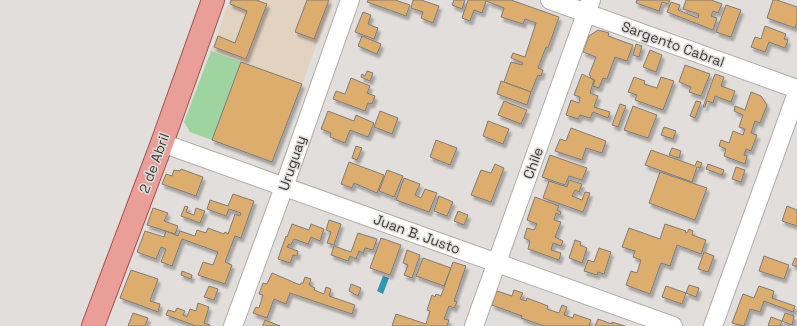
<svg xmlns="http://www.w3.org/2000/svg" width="797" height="326" viewBox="0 0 797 326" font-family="'Space Grotesk',sans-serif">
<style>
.industrial{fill:#e2d2c0}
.green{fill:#9ed4a0}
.water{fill:#3296b2}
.building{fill:#ddad6d;stroke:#7e7c7a;filter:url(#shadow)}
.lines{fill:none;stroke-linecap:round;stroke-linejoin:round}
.minor-casing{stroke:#afadaa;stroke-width:20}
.major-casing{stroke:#a3514b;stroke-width:24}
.minor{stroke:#fff;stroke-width:18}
.major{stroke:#e99e98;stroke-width:22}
.labels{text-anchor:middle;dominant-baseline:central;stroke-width:3;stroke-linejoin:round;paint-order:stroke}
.street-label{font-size:14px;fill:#3c3c3a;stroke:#e1dedb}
</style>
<defs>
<filter id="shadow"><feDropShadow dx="2.5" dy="4" stdDeviation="1" flood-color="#0004"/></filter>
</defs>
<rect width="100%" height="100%" fill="#e1dedb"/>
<path class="industrial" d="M 230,0 L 259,0 L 272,5 L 261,0 L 333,0 L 302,84 L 211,51 Z"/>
<path class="green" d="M 211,51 L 302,84 L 272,162 L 190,132 L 184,122 Z"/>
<path class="water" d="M 383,276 L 389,278 L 383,294 L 377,291 Z"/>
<g class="building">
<path d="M 231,0 L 256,0 L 267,4 L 246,59 L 214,47 L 218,36 L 235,43 L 247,11 L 230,4 Z"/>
<path d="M 307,0 L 329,0 L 314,39 L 295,32 Z"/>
<path d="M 368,0 L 395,0 L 410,5 L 406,16 L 367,2 Z"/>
<path d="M 413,0 L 421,0 L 439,6 L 433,23 L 421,18 L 423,12 L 411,8 Z"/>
<path d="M 454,0 L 465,0 L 462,9 L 452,5 Z"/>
<path d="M 468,0 L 511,0 L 559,17 L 548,48 L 546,47 L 538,68 L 543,70 L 541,76 L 538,75 L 531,92 L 504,82 L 511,62 L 522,65 L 523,63 L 511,58 L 513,53 L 525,57 L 536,23 L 525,19 L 523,24 L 501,17 L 504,8 L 486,1 L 482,13 L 474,10 L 470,21 L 462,18 Z"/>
<path d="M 637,0 L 670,0 L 668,4 L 662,2 L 659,11 L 636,3 Z"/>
<path d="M 686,0 L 711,0 L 722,4 L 718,13 L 713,11 L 711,16 L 717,18 L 713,30 L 667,12 L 671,2 L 680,5 L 678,10 L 698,18 L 699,14 L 683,9 Z"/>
<path d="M 773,0 L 777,0 L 797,7 L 797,22 L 795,28 L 767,18 Z"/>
<path d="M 726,5 L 741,10 L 731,37 L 716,32 Z"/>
<path d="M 363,12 L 371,15 L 368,24 L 378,28 L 374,39 L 355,32 Z"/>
<path d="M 765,26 L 786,34 L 784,39 L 788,40 L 785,48 L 769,42 L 765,52 L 751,47 L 755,37 L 761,39 Z"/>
<path d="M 598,30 L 609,33 L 608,36 L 633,45 L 627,61 L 615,57 L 607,79 L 603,78 L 599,88 L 593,86 L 595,80 L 590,78 L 591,76 L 589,75 L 596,57 L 583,52 L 589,36 Z"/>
<path d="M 362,36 L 381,44 L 377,54 L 358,46 Z"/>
<path d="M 636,44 L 642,46 L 639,57 L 633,55 Z"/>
<path d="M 650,50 L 662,55 L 656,72 L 643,67 Z"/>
<path d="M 241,62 L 302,84 L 272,162 L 212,140 Z"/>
<path d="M 685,65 L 710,74 L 701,96 L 689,92 L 691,87 L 679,82 Z"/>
<path d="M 367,71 L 373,73 L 370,81 L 361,77 L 362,74 L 365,76 Z"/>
<path d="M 582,74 L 594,80 L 590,93 L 598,96 L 594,107 L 610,112 L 608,118 L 593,112 L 590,118 L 580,115 L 578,119 L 566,115 L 571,100 L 579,103 L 580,97 L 574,95 Z"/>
<path d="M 715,74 L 724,77 L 721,86 L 735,91 L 731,102 L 715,96 L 713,103 L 707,101 L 705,107 L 703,107 Z"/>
<path d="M 634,77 L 645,81 L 644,84 L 657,88 L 661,77 L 674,81 L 663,110 L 635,100 L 637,95 L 628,92 Z"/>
<path d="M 351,78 L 370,86 L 367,93 L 375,96 L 372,104 L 368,103 L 365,111 L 333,99 L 336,91 L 345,94 Z"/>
<path d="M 501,81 L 531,92 L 527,105 L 497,94 Z"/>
<path d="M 751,92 L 761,96 L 767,105 L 760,123 L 755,121 L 751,133 L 757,135 L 751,151 L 746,149 L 744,155 L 747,156 L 745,164 L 724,156 L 726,149 L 719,146 L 721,140 L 729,143 L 733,131 L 743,135 L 745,129 L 739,127 L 743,115 L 734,111 L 735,106 L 745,110 Z"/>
<path d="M 504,101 L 527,110 L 521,124 L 498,115 Z"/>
<path d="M 696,101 L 701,102 L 695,118 L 690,116 Z"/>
<path d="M 620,104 L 626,106 L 618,127 L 612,125 Z"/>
<path d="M 633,106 L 657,115 L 648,138 L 624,130 Z"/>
<path d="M 328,111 L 354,121 L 356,115 L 374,123 L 368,137 L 350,130 L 345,143 L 330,137 L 331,133 L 321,129 Z"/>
<path d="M 380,111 L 398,118 L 392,134 L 374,127 Z"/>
<path d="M 488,121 L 509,129 L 503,144 L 483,136 Z"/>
<path d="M 664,127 L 676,131 L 673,139 L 661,135 Z"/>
<path d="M 571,128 L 606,141 L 602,153 L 586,148 L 582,160 L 555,151 L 560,139 L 566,141 Z"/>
<path d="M 436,140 L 457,148 L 450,165 L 430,157 Z"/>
<path d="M 356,146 L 362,148 L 357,160 L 352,158 Z"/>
<path d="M 672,148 L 681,151 L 679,158 L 669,155 Z"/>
<path d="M 651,150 L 695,166 L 697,161 L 702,163 L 700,168 L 697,167 L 692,182 L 645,165 Z"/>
<path d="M 550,155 L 587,168 L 582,180 L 569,176 L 565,185 L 542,177 Z"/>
<path d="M 349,162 L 384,175 L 377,193 L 354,183 L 352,188 L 341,184 Z"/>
<path d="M 495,164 L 504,168 L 491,202 L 471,195 L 481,170 L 491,173 Z"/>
<path d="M 708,164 L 724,170 L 722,175 L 706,169 Z"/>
<path d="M 736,167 L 745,170 L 741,182 L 732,179 Z"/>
<path d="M 181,169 L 203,177 L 196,196 L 162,184 L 166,174 L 172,176 L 174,170 L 180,171 Z"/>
<path d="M 387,170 L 403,176 L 394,197 L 379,191 Z"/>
<path d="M 660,172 L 707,188 L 695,220 L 649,203 Z"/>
<path d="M 404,178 L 420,184 L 415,195 L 421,198 L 425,189 L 437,193 L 429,212 L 396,200 Z"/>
<path d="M 569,180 L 582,184 L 579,192 L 575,190 L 572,196 L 582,200 L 585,192 L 590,193 L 583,212 L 543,198 L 549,181 L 567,187 Z"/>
<path d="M 233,194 L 254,201 L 241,238 L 235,236 L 225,262 L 232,265 L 225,284 L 198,275 L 203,262 L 213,265 L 218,252 L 182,239 L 172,266 L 161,262 L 166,249 L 161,247 L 156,259 L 137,252 L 145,231 L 164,237 L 166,231 L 178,236 L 180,231 L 195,236 L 197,230 L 206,233 L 208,228 L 224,234 L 225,232 L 228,234 L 235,214 L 240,216 L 241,213 L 229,209 L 226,216 L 207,209 L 210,200 L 228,206 Z"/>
<path d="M 439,196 L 453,202 L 447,216 L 434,211 Z"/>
<path d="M 535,197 L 559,206 L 557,210 L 561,212 L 560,215 L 556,213 L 554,220 L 561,222 L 555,237 L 563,241 L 561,246 L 553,243 L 551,250 L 561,253 L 559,260 L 528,249 L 530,241 L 524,238 L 527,228 L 534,230 L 537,224 L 527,220 Z"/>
<path d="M 185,206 L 188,207 L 186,212 L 194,215 L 196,208 L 205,211 L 200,223 L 181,216 Z"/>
<path d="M 787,206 L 797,210 L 797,226 L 782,221 Z"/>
<path d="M 153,208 L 168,213 L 164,221 L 178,226 L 175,234 L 147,225 Z"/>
<path d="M 458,211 L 468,215 L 464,225 L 454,221 Z"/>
<path d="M 329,220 L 341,224 L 334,245 L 327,243 L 331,232 L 326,230 Z"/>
<path d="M 292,224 L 309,230 L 311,224 L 324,229 L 320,241 L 311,237 L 308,244 L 294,239 L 291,245 L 289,244 L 287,247 L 298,251 L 297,256 L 293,255 L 290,263 L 278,259 L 286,236 L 287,237 Z"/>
<path d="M 665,224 L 686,231 L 685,232 L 687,233 L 689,229 L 693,231 L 692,235 L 706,240 L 701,254 L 677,245 L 670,266 L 661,263 L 650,294 L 626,285 L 631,271 L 637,273 L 641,260 L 633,257 L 635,251 L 622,247 L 629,228 L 660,239 Z"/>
<path d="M 358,233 L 377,239 L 373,250 L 365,248 L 363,253 L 359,251 L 356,259 L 350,256 L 348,261 L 331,255 L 334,246 L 351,252 Z"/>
<path d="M 381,238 L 401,245 L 390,275 L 370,268 Z"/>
<path d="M 575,240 L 581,242 L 580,245 L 587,248 L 582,263 L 569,258 Z"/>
<path d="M 599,248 L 611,252 L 604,274 L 598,272 L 597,275 L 584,271 L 588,260 L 594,262 Z"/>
<path d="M 407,250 L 420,255 L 412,278 L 404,275 L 408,265 L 403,263 Z"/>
<path d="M 704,252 L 714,256 L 708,272 L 698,269 Z"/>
<path d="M 764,256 L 789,265 L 784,279 L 759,271 Z"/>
<path d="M 423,258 L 451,268 L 444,286 L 416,276 Z"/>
<path d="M 795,258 L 797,259 L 797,267 L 792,265 Z"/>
<path d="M 453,262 L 466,266 L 454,301 L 457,302 L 454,308 L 449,306 L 444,319 L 449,320 L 447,326 L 392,326 L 396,314 L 426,324 L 430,311 L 427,310 L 432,295 L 435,297 L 436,294 L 441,296 Z"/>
<path d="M 131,270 L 158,279 L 150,301 L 160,304 L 158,312 L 120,298 Z"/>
<path d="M 182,271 L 192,275 L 191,279 L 181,275 Z"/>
<path d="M 272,273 L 300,285 L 301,283 L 303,283 L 305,277 L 311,279 L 309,285 L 315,288 L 314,290 L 324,294 L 326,287 L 331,289 L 329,296 L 355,305 L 352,314 L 290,293 L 286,304 L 274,299 L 267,318 L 253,313 L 256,307 L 259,308 L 263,295 L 259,294 L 263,283 L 267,284 Z"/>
<path d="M 351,284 L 361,288 L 358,296 L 349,291 Z"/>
<path d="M 689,285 L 699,288 L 696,297 L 686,293 Z"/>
<path d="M 209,286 L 218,289 L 214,300 L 204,297 Z"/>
<path d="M 666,286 L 686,293 L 682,304 L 662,297 Z"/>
<path d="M 759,286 L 774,291 L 772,298 L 795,306 L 793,312 L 764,301 L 760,312 L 750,309 L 744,326 L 732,323 L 743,294 L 754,298 Z"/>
<path d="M 514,290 L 523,293 L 520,299 L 526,301 L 527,298 L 548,306 L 547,309 L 559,313 L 562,305 L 567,307 L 564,315 L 573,318 L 574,314 L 591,320 L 589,326 L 544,326 L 521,318 L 522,316 L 492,305 L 497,291 L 512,296 Z"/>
<path d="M 198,303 L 209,307 L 204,323 L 210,325 L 210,326 L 196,326 L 166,315 L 168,310 L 175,312 L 177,308 L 185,311 L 183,315 L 187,317 L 190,309 L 196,311 Z"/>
<path d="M 133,313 L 148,318 L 145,326 L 128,326 Z"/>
<path d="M 785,313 L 794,316 L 792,325 L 782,321 Z"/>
<path d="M 771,317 L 782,321 L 780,326 L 768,326 Z"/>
<path d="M 598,319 L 612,324 L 612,322 L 625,326 L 595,326 Z"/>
<path d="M 265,320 L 280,326 L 262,326 L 263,325 Z"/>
</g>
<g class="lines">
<defs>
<g id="minor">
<path d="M 550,0 L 797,89"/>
<path d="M 162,143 L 673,326"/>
<path d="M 233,326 L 284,187 L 350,0"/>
<path d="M 474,326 L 591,0"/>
<path d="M 713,326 L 797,93"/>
</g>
<path id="major" d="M 93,326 L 162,143 L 213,0"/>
</defs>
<use href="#minor" class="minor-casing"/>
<use href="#major" class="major-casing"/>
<use href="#minor" class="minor"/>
<use href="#major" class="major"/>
</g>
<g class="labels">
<g class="street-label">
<text transform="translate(673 44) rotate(20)">Sargento Cabral</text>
<text transform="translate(154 163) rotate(-70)">2 de Abril</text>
<text transform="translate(292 163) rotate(-71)">Uruguay</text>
<text transform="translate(533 163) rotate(-70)">Chile</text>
<text transform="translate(417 234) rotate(20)">Juan B. Justo</text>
</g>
</g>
</svg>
